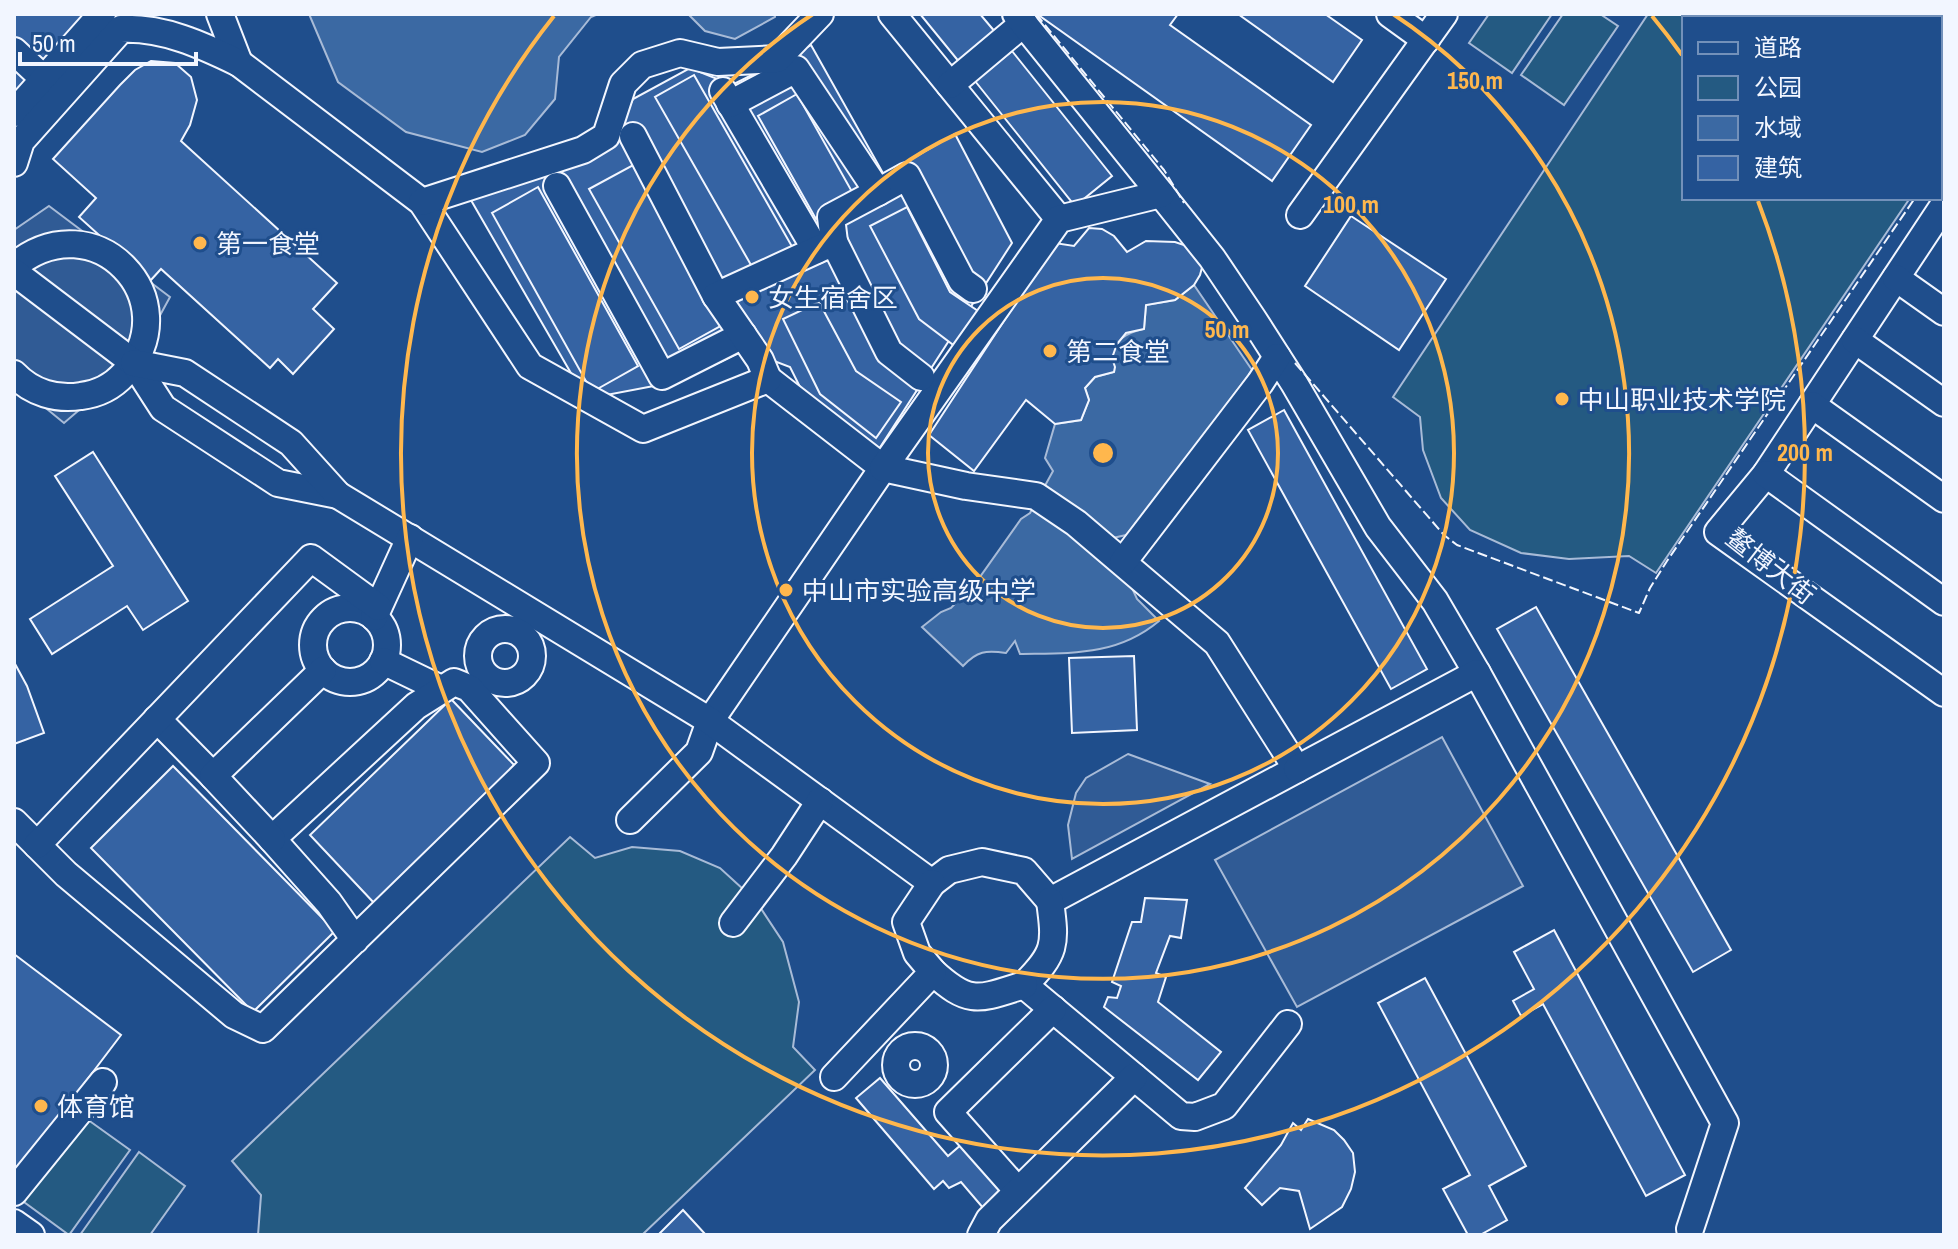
<svg xmlns="http://www.w3.org/2000/svg" width="1958" height="1249" viewBox="0 0 1958 1249" font-family="'Archivo Narrow','Noto Sans SC',sans-serif">
<style>
.green{fill:#245a82;stroke:#a8bbd7;stroke-width:2}
.parking{fill:#305b95;stroke:#a8bbd7;stroke-width:2}
.water{fill:#3b69a3;stroke:#a8bbd7;stroke-width:2}
.building{fill:#3563a3;stroke:#f2f6ff;stroke-width:2}
.lines{fill:none;stroke-linecap:round;stroke-linejoin:round}
.minor-casing{stroke:#f2f6ff;stroke-width:30}
.minor{stroke:#1f4e8c;stroke-width:26}
.fence{stroke:#f2f6ff;stroke-width:2;stroke-dasharray:10 4;stroke-linecap:butt}
.ring{fill:none;stroke:#ffb74d;stroke-width:4}
.poi-dot{fill:#ffb74d;stroke:#1f4e8c;stroke-width:3}
.labels{text-anchor:middle;dominant-baseline:central;stroke-width:6;stroke-linejoin:round;paint-order:stroke}
.poi-label{font-size:26px;fill:#f2f6ff;stroke:#1f4e8c;text-anchor:start}
.street-label{font-size:26px;fill:#f2f6ff;stroke:#1f4e8c}
.centre{fill:#ffb74d;stroke:#1f4e8c;stroke-width:4}
.ring-label{font-size:24px;text-anchor:middle;font-weight:bold;fill:#ffb74d;stroke:#1f4e8c;stroke-width:6;stroke-linejoin:round;paint-order:stroke}
</style>
<rect width="100%" height="100%" fill="#1f4e8c"/>
<g class="green">
<path d="M 1489,14 L 1552,14 L 1512,73 L 1469,43 Z"/>
<path d="M 1563,14 L 1600,14 L 1618,26 L 1564,105 L 1521,75 Z"/>
<path d="M 1648,14 L 1830,14 L 1836,18 L 1684,18 L 1684,198 L 1910,198 L 1656,573 L 1629,556 L 1569,559 L 1521,553 L 1470,530 L 1441,498 L 1423,450 L 1420,417 L 1393,397 Z"/>
<path d="M 570,837 L 595,858 L 632,847 L 680,851 L 720,868 L 756,901 L 783,942 L 799,1002 L 793,1047 L 815,1070 L 642,1235 L 258,1235 L 261,1195 L 232,1161 Z"/>
<path d="M 84,1117 L 130,1150 L 69,1235 L 24,1202 Z"/>
<path d="M 139,1152 L 185,1186 L 150,1235 L 80,1235 Z"/>
</g>
<g class="parking">
<path d="M 49,206 L 170,297 L 134,363 L 64,423 L 14,382 L 14,230 Z"/>
<path d="M 1442,737 L 1523,886 L 1297,1007 L 1215,860 Z"/>
<path d="M 1128,754 L 1210,784 L 1072,859 L 1068,825 L 1076,793 L 1086,778 Z"/>
</g>
<g class="water">
<path d="M 309,14 L 598,14 L 591,17 L 559,57 L 555,99 L 525,135 L 482,152 L 406,132 L 338,82 Z"/>
<path d="M 688,14 L 775,14 L 775,17 L 735,39 L 705,31 Z"/>
<path d="M 1194,285 L 1252,370 L 1147,513 L 1126,535 L 1113,538 L 1096,558 L 1132,588 L 1137,599 L 1159,621 C 1117,656 1072,653 1020,654 L 1015,641 L 1006,653 C 986,650 977,651 963,666 L 922,627 L 941,612 L 951,608 L 977,581 L 1021,519 L 1030,513 L 1053,471 L 1045,458 L 1055,424 L 1081,420 L 1089,400 L 1085,388 L 1095,377 L 1114,372 C 1115,368 1113,364 1113,359 C 1111,340 1129,332 1144,329 L 1146,305 L 1175,300 Z"/>
</g>
<g class="building">
<path d="M 14,14 L 38,14 L 28,26 Z"/>
<path d="M 14,14 L 93,14 L 14,104 Z"/>
<path d="M 920,14 L 980,14 L 996,33 L 960,63 Z"/>
<path d="M 1037,14 L 1178,14 L 1170,25 L 1311,125 L 1272,181 Z"/>
<path d="M 1238,14 L 1325,14 L 1362,40 L 1333,82 Z"/>
<path d="M 811,45 L 884,175 L 955,134 L 1012,243 L 879,449 L 803,393 L 790,367 L 745,350 L 680,381 L 596,397 L 579,387 L 468,195 L 610,145 L 633,99 L 690,68 L 732,85 Z"/>
<path d="M 1012,51 L 1112,176 L 1075,206 L 975,81 Z"/>
<path d="M 151,61 L 175,63 L 191,77 L 197,100 L 190,125 L 181,141 L 337,283 L 313,309 L 334,329 L 293,374 L 278,359 L 270,368 L 161,269 L 150,281 L 79,217 L 96,198 L 53,159 L 120,85 L 135,70 Z"/>
<path d="M 694,75 L 794,250 L 755,272 L 655,97 Z"/>
<path d="M 797,94 L 855,197 L 816,219 L 758,116 Z"/>
<path d="M 635,164 L 724,324 L 679,349 L 589,189 Z"/>
<path d="M 538,187 L 638,366 L 592,392 L 492,213 Z"/>
<path d="M 907,207 L 950,292 L 981,313 L 956,347 L 919,319 L 870,226 Z"/>
<path d="M 1351,216 L 1446,279 L 1399,350 L 1305,286 Z"/>
<path d="M 1089,228 L 1102,229 L 1114,236 L 1127,252 L 1146,241 L 1175,242 L 1196,249 L 1204,260 L 1200,275 L 1194,285 L 1175,300 L 1146,305 L 1144,329 L 1126,333 L 1117,344 L 1112,358 L 1115,367 L 1114,372 L 1095,377 L 1085,388 L 1089,400 L 1081,420 L 1055,424 L 1026,400 L 974,471 L 929,435 L 1055,243 L 1074,246 Z"/>
<path d="M 819,302 L 856,371 L 901,402 L 876,438 L 820,394 L 783,319 Z"/>
<path d="M 1284,410 L 1427,669 L 1391,689 L 1248,430 Z"/>
<path d="M 93,452 L 188,601 L 143,630 L 127,606 L 52,654 L 30,619 L 113,566 L 55,476 Z"/>
<path d="M 1536,607 L 1731,950 L 1693,972 L 1497,629 Z"/>
<path d="M 1134,656 L 1137,730 L 1072,733 L 1069,658 Z"/>
<path d="M 14,662 L 27,686 L 44,733 L 14,744 Z"/>
<path d="M 451,699 L 517,768 L 375,904 L 310,835 Z"/>
<path d="M 173,766 L 335,931 L 253,1012 L 91,848 Z"/>
<path d="M 1145,898 L 1187,900 L 1181,938 L 1170,936 L 1156,973 L 1166,977 L 1158,1002 L 1221,1052 L 1198,1080 L 1104,1007 L 1108,997 L 1117,998 L 1121,986 L 1112,982 L 1132,922 L 1141,922 Z"/>
<path d="M 1554,930 L 1685,1175 L 1646,1196 L 1543,1004 L 1521,1016 L 1513,1001 L 1534,989 L 1514,952 Z"/>
<path d="M 14,954 L 121,1035 L 14,1176 Z"/>
<path d="M 1425,978 L 1526,1166 L 1489,1186 L 1507,1220 L 1480,1235 L 1468,1235 L 1443,1189 L 1470,1175 L 1378,1003 Z"/>
<path d="M 880,1078 L 948,1156 L 962,1144 L 1003,1192 L 984,1209 L 961,1182 L 949,1188 L 943,1181 L 934,1189 L 856,1098 Z"/>
<path d="M 1308,1119 L 1334,1130 L 1344,1140 L 1353,1153 L 1355,1172 L 1351,1189 L 1342,1207 L 1310,1229 L 1299,1191 L 1280,1188 L 1262,1205 L 1245,1188 L 1281,1145 L 1293,1123 L 1301,1130 Z"/>
<path d="M 683,1210 L 706,1235 L 658,1235 Z"/>
</g>
<g class="lines">
<defs>
<g id="minor">
<path d="M 220,14 L 239,63"/>
<path d="M 892,14 L 1059,219"/>
<path d="M 1390,14 L 1426,40"/>
<path d="M 14,51 L 44,79"/>
<path d="M 950,85 L 1024,23"/>
<path d="M 723,91 L 816,250"/>
<path d="M 730,104 L 796,69 L 878,192 L 907,176 L 962,281 L 973,289"/>
<path d="M 14,113 L 102,14"/>
<path d="M 633,136 L 716,296"/>
<path d="M 14,163 L 21,141 L 121,29 C 163,27 202,45 239,63 L 422,202 L 530,366 L 643,429 L 768,379 L 883,468 L 710,721 L 699,752 L 630,820"/>
<path d="M 557,186 L 662,376 L 743,335"/>
<path d="M 1161,194 L 1212,258 L 1253,319 L 1294,383 L 1378,527 L 1435,601 L 1477,673"/>
<path d="M 422,202 L 583,150 L 606,136 L 623,84 L 642,65 L 680,53 L 718,62 L 777,59 L 820,14"/>
<path d="M 1944,205 L 1766,474 L 1718,532 L 1944,693"/>
<path d="M 1300,215 L 1444,14"/>
<path d="M 834,242 L 831,217 L 878,192"/>
<path d="M 14,266 C 95,199 190,301 124,374 C 113,386 98,394 81,396 C 57,400 32,393 14,374"/>
<path d="M 14,272 L 134,363 L 163,408 L 278,483 L 338,495"/>
<path d="M 1896,278 L 1944,312"/>
<path d="M 1855,340 L 1944,403"/>
<path d="M 134,363 L 185,373 L 291,443 L 338,495 L 710,721 L 932,883 L 949,870 L 982,862 L 1024,871 L 1050,901 L 1297,769 L 1217,643 L 1076,523 L 1036,496 L 966,486 L 883,468 L 1059,219 L 1161,194 L 1016,14"/>
<path d="M 768,379 L 760,360 L 716,296 L 834,242 L 889,352 L 921,377"/>
<path d="M 1812,405 L 1944,499"/>
<path d="M 1766,474 L 1944,602"/>
<path d="M 1123,562 L 1260,383 L 1277,357"/>
<circle cx="350" cy="645" r="37"/>
<path d="M 374,617 L 410,538"/>
<circle cx="505" cy="656" r="27"/>
<path d="M 383,661 L 441,689"/>
<path d="M 157,719 L 213,776"/>
<path d="M 1297,769 L 1477,673 L 1725,1123 L 1690,1229"/>
<path d="M 14,822 L 66,874 L 234,1015 L 263,1029 L 536,763 L 469,688 L 454,682 L 416,706 L 272,839 L 329,903 L 355,940"/>
<path d="M 272,839 L 213,776 L 323,670"/>
<path d="M 37,845 L 311,558 L 378,607"/>
<path d="M 1050,901 C 1056,945 1056,953 1024,985 L 1181,1116 L 1195,1117 L 1224,1106 L 1288,1024"/>
<path d="M 733,923 L 784,856 L 820,801"/>
<path d="M 933,972 C 970,1006 979,999 1024,985"/>
<circle cx="915" cy="1065" r="19"/>
<path d="M 834,1077 L 933,972 L 917,953 L 906,922 L 932,883"/>
<path d="M 1018,1191 L 948,1112 L 1053,1009"/>
<path d="M 14,1192 L 103,1082"/>
<path d="M 14,1223 L 31,1235"/>
<path d="M 981,1235 L 989,1220 L 1134,1077"/>
</g>
</defs>
<use href="#minor" class="minor-casing"/>
<use href="#minor" class="minor"/>
<g class="fence">
<path d="M 1036,14 L 1164,170 L 1184,203"/>
<path d="M 1940,162 L 1944,156"/>
<path d="M 1295,363 L 1444,535 L 1457,545 L 1639,613 L 1650,588 L 1667,561 L 1915,198"/>
</g>
</g>
<g class="ring">
<circle cx="1103" cy="453" r="175"/>
<circle cx="1103" cy="453" r="351"/>
<path d="M1393 14A526 526 0 1 1 813 14"/>
<path d="M1652 16A702 702 0 0 1 1682 55M1758 201A702 702 0 1 1 554 16"/>
</g>
<g class="poi-dot">
<circle cx="200" cy="243" r="8"/>
<circle cx="752" cy="297" r="8"/>
<circle cx="1050" cy="351" r="8"/>
<circle cx="1562" cy="399" r="8"/>
<circle cx="786" cy="590" r="8"/>
<circle cx="41" cy="1106" r="8"/>
</g>
<g class="labels">
<g class="poi-label">
<text x="216" y="243">第一食堂</text>
<text x="768" y="297">女生宿舍区</text>
<text x="1066" y="351">第二食堂</text>
<text x="1578" y="399">中山职业技术学院</text>
<text x="802" y="590">中山市实验高级中学</text>
<text x="57" y="1106">体育馆</text>
</g>
<g class="street-label">
<text transform="translate(1771 566) rotate(38)">鳌博大街</text>
</g>
</g>
<circle cx="1103" cy="453" r="12" class="centre"/>
<g class="ring-label">
<text x="1475" y="89">150 m</text>
<text x="1351" y="213">100 m</text>
<text x="1227" y="338">50 m</text>
<text x="1805" y="461">200 m</text>
</g>
<rect width="1958" height="1249" fill="none" stroke="#f2f6ff" stroke-width="32"/>
<rect x="1682" y="16" width="260" height="184" fill="#1f4e8c" stroke="#7391ba" stroke-width="2"/>
<rect x="1698" y="42" width="40" height="12" fill="#1f4e8c" stroke="#7391ba" stroke-width="2"/>
<text x="1754" y="56" font-size="24" fill="#f2f6ff">道路</text>
<rect x="1698" y="76" width="40" height="24" fill="#245a82" stroke="#7391ba" stroke-width="2"/>
<text x="1754" y="96" font-size="24" fill="#f2f6ff">公园</text>
<rect x="1698" y="116" width="40" height="24" fill="#3b69a3" stroke="#7391ba" stroke-width="2"/>
<text x="1754" y="136" font-size="24" fill="#f2f6ff">水域</text>
<rect x="1698" y="156" width="40" height="24" fill="#3563a3" stroke="#7391ba" stroke-width="2"/>
<text x="1754" y="176" font-size="24" fill="#f2f6ff">建筑</text>
<path d="M20 52v12h176v-12" fill="none" stroke="#f2f6ff" stroke-width="4"/>
<text x="32" y="52" font-size="24" fill="#f2f6ff" stroke="#1f4e8c" stroke-width="6" paint-order="stroke">50 m</text>
</svg>
